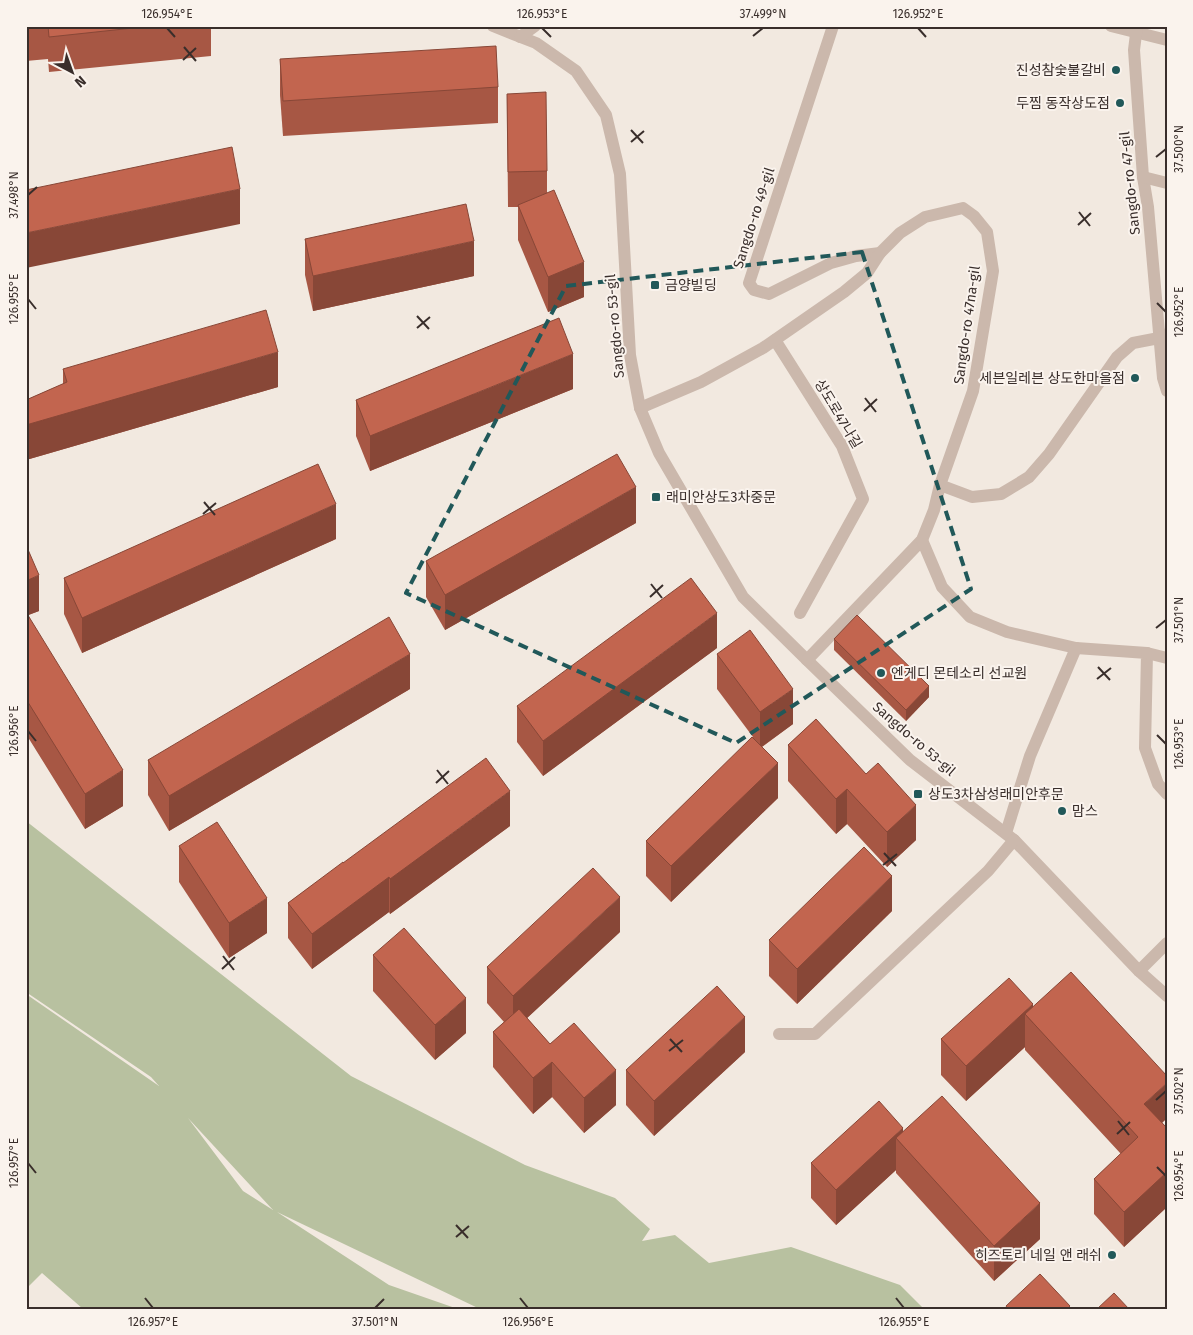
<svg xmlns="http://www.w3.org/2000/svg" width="1193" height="1335" viewBox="0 0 1193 1335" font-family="'Fira Sans','Noto Sans KR',sans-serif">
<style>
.green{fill:#b8c1a0;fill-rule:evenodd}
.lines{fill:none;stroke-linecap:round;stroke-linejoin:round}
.minor{stroke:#cbb8ac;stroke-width:12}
.wall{fill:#a75744}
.shaded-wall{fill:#884737}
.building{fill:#c2654f;stroke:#884737}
.marked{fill:none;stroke:#215859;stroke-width:4;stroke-dasharray:10 6;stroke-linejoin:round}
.ticks{fill:none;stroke:#392e2b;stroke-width:2}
.poi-dot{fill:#215859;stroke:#faf3ed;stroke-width:2}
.labels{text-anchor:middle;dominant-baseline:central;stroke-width:4;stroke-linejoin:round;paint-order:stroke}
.poi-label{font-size:14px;fill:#392e2b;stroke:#faf3ed;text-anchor:start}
.street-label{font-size:14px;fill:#392e2b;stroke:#faf3ed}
.neatline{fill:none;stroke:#392e2b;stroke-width:2}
.ticks-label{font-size:12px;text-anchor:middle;fill:#392e2b}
</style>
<rect width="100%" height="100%" fill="#f2e9e0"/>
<path class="green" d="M 26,821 L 351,1076 L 525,1165 L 615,1198 L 650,1229 L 642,1241 L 675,1235 L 709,1263 L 791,1247 L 900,1285 L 924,1309 L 480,1309 L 277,1212 L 389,1285 L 458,1309 L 83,1309 L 42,1273 L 26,1289 L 26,994 L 159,1086 L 151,1077 L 26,992 ZM 188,1118 L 273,1210 L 243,1191 Z"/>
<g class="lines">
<g class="minor">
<path d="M 493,26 L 536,43 L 576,71 L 606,115 L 620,174 L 630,355 L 640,408 L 659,453 L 743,597 L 807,660 L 910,760 L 1014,840 L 1139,971 L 1167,996"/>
<path d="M 833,26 L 749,283 L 754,290 L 769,294 L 831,263 L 856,256 L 880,253"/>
<path d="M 1111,26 L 1167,40"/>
<path d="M 1137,26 L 1134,50 L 1143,177 L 1148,207 L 1163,378 L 1167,391"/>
<path d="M 520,37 L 535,26"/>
<path d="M 1143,177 L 1167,183"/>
<path d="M 775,340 L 842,446 L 863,499 L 800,613"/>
<path d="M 640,408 L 701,382 L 763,348 L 844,292 L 867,273 L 880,253 L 900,233 L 925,217 L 963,208 L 974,216 L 987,232 L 993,271 L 973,391 L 940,485 L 934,510 L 922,540 L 807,660"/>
<path d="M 940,485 L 972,497 L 1001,494 L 1029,477 L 1049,454 L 1117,357 L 1133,343 L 1159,338 L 1167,334"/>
<path d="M 922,540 L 942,587 L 970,617 L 1007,632 L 1076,648 L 1147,653 L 1145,748 L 1158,784 L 1167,794"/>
<path d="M 1147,653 L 1167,658"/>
<path d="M 1006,833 L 1030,756 L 1076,648"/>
<path d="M 1139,971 L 1167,943"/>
<path d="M 779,1034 L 815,1034 L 988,871 L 1014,840"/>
</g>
</g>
<g class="wall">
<path d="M 26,26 L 211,26 L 211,56 L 49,72 L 48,59 L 26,61 Z"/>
<path d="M 280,59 L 498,87 L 498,123 L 283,136 L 280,95 Z"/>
<path d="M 507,94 L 547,171 L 547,193 L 584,297 L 548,312 L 518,240 L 518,207 L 508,207 Z"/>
<path d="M 305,239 L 474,276 L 313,311 L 305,275 Z"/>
<path d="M 63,369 L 278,387 L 26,460 L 26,400 L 63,384 Z"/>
<path d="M 573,389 L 370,471 L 356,436 L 356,400 Z"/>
<path d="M 636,523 L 445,630 L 426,597 L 426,561 Z"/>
<path d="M 336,539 L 82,653 L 64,614 L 64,578 Z"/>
<path d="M 26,545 L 39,611 L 28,615 L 123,806 L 85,829 L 26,734 Z"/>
<path d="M 834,639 L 929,697 L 906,721 L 834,650 Z"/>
<path d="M 717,648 L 543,776 L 517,742 L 517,706 Z"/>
<path d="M 717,654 L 793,724 L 762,747 L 778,798 L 671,902 L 646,876 L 646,841 L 753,737 L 717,689 Z"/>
<path d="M 410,689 L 169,831 L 148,795 L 148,760 Z"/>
<path d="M 816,719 L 916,840 L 887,867 L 847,824 L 836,834 L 788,781 L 788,745 Z"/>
<path d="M 510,826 L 390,914 L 389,912 L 312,969 L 288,938 L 288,903 L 343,863 Z"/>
<path d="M 179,846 L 267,933 L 229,958 L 179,882 Z"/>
<path d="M 892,911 L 797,1004 L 769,976 L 769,940 Z"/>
<path d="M 620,932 L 527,1018 L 550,1044 L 616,1105 L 584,1133 L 552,1097 L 533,1114 L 493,1067 L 493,1032 L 504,1022 L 487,1003 L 487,967 Z"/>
<path d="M 373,955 L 466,1033 L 435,1060 L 373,991 Z"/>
<path d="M 1033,1007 L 1167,1118 L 1162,1123 L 1167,1128 L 1167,1207 L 1124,1247 L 1094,1214 L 1094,1179 L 1121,1154 L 1025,1050 L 1025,1047 L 966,1101 L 941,1075 L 941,1039 Z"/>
<path d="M 745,1052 L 654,1136 L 626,1105 L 626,1070 Z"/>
<path d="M 903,1131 L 1040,1239 L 994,1281 L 896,1173 L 896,1170 L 836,1225 L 811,1198 L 811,1163 Z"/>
</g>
<g class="shaded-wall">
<path d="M 240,189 L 240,224 L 26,268 L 26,233 Z"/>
<path d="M 474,241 L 474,276 L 313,311 L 313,276 Z"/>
<path d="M 584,262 L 584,297 L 548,312 L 548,277 Z"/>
<path d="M 278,352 L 278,387 L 26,460 L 26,425 Z"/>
<path d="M 573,354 L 573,389 L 370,471 L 370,436 Z"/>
<path d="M 636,487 L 636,523 L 445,630 L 445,595 Z"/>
<path d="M 336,504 L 336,539 L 82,653 L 82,618 Z"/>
<path d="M 39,575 L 39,611 L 26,616 L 26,581 Z"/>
<path d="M 717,613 L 717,648 L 543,776 L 543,741 Z"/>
<path d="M 410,654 L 410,689 L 169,831 L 169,796 Z"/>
<path d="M 929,686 L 929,697 L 906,721 L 906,710 Z"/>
<path d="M 793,689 L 793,724 L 760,748 L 760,712 Z"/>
<path d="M 778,763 L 778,798 L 671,902 L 671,866 Z"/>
<path d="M 123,770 L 123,806 L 85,829 L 85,794 Z"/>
<path d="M 847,789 L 847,824 L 836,834 L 836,799 Z"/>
<path d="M 510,791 L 510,826 L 390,914 L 390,879 Z"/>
<path d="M 916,805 L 916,840 L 887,867 L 887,832 Z"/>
<path d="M 892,876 L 892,911 L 797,1004 L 797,969 Z"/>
<path d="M 389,877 L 389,912 L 312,969 L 312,934 Z"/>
<path d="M 620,897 L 620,932 L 513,1031 L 513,996 Z"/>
<path d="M 267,898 L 267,933 L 229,958 L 229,923 Z"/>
<path d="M 466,998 L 466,1033 L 435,1060 L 435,1025 Z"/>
<path d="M 1033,1004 L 1033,1023 L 1025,1014 L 1025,1047 L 966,1101 L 966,1066 Z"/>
<path d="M 745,1017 L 745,1052 L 654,1136 L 654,1101 Z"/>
<path d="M 552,1062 L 552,1097 L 533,1114 L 533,1078 Z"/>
<path d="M 616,1070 L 616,1105 L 584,1133 L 584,1098 Z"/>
<path d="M 1167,1083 L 1167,1118 L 1144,1139 L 1144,1104 Z"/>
<path d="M 903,1128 L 903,1146 L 896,1138 L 896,1170 L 836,1225 L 836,1190 Z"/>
<path d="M 1167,1172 L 1167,1207 L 1124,1247 L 1124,1212 Z"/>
<path d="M 1040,1203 L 1040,1239 L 994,1281 L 994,1246 Z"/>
</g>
<g class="building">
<path d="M 48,26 L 152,26 L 49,37 Z"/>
<path d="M 496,46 L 498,87 L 283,101 L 280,59 Z"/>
<path d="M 546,92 L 547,171 L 508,172 L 507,94 Z"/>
<path d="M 232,147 L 240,189 L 26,233 L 26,190 Z"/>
<path d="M 554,190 L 584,262 L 548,277 L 518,205 Z"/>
<path d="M 466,204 L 474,241 L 313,276 L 305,239 Z"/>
<path d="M 266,310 L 278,352 L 26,425 L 26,400 L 67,382 L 63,369 Z"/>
<path d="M 559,318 L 573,354 L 370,436 L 356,400 Z"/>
<path d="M 617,454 L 636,487 L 445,595 L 426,561 Z"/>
<path d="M 318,464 L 336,504 L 82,618 L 64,578 Z"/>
<path d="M 26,545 L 39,575 L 26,581 Z"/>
<path d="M 691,578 L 717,613 L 543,741 L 517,706 Z"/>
<path d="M 26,612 L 123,770 L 85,794 L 26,699 Z"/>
<path d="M 857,615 L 929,686 L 906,710 L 834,639 Z"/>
<path d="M 389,617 L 410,654 L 169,796 L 148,760 Z"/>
<path d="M 750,630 L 793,689 L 760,712 L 717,654 Z"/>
<path d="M 816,719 L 866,774 L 878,763 L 916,805 L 887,832 L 847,789 L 836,799 L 788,745 Z"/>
<path d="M 752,737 L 778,763 L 671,866 L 646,841 Z"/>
<path d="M 486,758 L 510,791 L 390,879 L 389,877 L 312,934 L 288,903 L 343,862 L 343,863 Z"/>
<path d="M 217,822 L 267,898 L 229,923 L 179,846 Z"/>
<path d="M 864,847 L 892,876 L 797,969 L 769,940 Z"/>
<path d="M 593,868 L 620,897 L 513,996 L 487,967 Z"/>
<path d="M 404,928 L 466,998 L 435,1025 L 373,955 Z"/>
<path d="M 1071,972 L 1167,1076 L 1167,1083 L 1144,1104 L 1167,1128 L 1167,1172 L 1124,1212 L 1094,1179 L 1138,1137 L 1025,1014 Z"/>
<path d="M 1009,978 L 1033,1004 L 966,1066 L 941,1039 Z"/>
<path d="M 717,986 L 745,1017 L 654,1101 L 626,1070 Z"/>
<path d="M 519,1009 L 550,1044 L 574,1023 L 616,1070 L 584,1098 L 552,1062 L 533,1078 L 493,1032 Z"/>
<path d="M 942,1096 L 1040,1203 L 994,1246 L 896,1138 Z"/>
<path d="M 879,1101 L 903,1128 L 836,1190 L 811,1163 Z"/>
<path d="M 1040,1274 L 1070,1306 L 1067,1309 L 1008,1309 L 1006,1306 Z"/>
<path d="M 1114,1293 L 1129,1309 L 1097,1309 Z"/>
</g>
<path class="marked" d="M 862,252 L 971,589 L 736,743 L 406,593 L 566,286 Z"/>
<path class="ticks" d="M 167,28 L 175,37M 542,28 L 551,37M 918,28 L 926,37M 753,36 L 763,28M 184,47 L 196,61M 183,60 L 196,48M 631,130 L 643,143M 631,142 L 644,131M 1156,157 L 1166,149M 28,195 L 37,187M 1079,212 L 1090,226M 1078,225 L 1091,213M 28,299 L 36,309M 1157,303 L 1166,312M 417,316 L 429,329M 417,328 L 430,317M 865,398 L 876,412M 864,411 L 877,399M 204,502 L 215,515M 203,514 L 216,503M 651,584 L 662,598M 650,597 L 663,585M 1156,628 L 1166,620M 1098,667 L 1110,680M 1097,679 L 1111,668M 28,731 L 36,741M 1157,735 L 1166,744M 437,770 L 448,784M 436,783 L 449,771M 884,853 L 896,866M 883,865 L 897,854M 223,956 L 234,970M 222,969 L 235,957M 670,1039 L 682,1052M 669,1051 L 683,1040M 1156,1100 L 1166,1091M 1118,1121 L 1129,1135M 1117,1134 L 1130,1122M 28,1163 L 36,1173M 1157,1167 L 1166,1176M 456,1225 L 468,1238M 456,1237 L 469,1226M 145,1298 L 153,1308M 520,1298 L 528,1308M 896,1298 L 904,1308M 375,1308 L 384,1299"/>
<g class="poi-dot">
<circle cx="1116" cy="70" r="5"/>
<circle cx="1120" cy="103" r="5"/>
<rect x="650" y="280" width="10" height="10" rx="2.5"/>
<circle cx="1135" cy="378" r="5"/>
<rect x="651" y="492" width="10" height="10" rx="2.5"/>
<circle cx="881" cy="673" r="5"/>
<rect x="913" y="789" width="10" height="10" rx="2.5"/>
<circle cx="1062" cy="811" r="5"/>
<circle cx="1112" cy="1255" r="5"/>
</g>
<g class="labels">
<g class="poi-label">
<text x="1106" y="70" text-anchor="end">진성참숯불갈비</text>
<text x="1110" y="103" text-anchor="end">두찜 동작상도점</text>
<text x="665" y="285">금양빌딩</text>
<text x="1125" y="378" text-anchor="end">세븐일레븐 상도한마을점</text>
<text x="666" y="497">래미안상도3차중문</text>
<text x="891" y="673">엔게디 몬테소리 선교원</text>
<text x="928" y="794">상도3차삼성래미안후문</text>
<text x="1072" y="811">맘스</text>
<text x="1102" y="1255" text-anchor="end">히즈토리 네일 앤 래쉬</text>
</g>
<g class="street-label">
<text transform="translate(1130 183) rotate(-96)">Sangdo-ro 47-gil</text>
<text transform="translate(754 218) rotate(-72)">Sangdo-ro 49-gil</text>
<text transform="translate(967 325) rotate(-82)">Sangdo-ro 47na-gil</text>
<text transform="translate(615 326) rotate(-95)">Sangdo-ro 53-gil</text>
<text transform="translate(838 414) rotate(59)">상도로47나길</text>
<text transform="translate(914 739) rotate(41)">Sangdo-ro 53-gil</text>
</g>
</g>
<rect width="1193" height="1335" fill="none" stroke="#faf3ed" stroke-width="55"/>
<g transform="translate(72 72) rotate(139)" stroke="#faf3ed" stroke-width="4" paint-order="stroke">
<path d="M0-4L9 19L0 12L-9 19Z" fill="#392e2b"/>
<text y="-8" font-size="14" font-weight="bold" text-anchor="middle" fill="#392e2b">N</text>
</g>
<rect x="28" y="28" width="1138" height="1280" class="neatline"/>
<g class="ticks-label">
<text x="167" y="18">126.954°E</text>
<text x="542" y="18">126.953°E</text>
<text x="763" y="18">37.499°N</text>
<text x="918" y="18">126.952°E</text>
<text transform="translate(1179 149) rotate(-90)" y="4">37.500°N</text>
<text transform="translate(14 195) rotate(-90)" y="4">37.498°N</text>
<text transform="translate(14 299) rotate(-90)" y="4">126.955°E</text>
<text transform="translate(1179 312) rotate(-90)" y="4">126.952°E</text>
<text transform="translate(1179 620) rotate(-90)" y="4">37.501°N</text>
<text transform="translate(14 731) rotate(-90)" y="4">126.956°E</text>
<text transform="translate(1179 744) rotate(-90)" y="4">126.953°E</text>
<text transform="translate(1179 1091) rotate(-90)" y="4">37.502°N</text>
<text transform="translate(14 1163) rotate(-90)" y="4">126.957°E</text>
<text transform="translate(1179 1176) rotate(-90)" y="4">126.954°E</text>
<text x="153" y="1326">126.957°E</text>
<text x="375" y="1326">37.501°N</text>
<text x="528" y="1326">126.956°E</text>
<text x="904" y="1326">126.955°E</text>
</g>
</svg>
